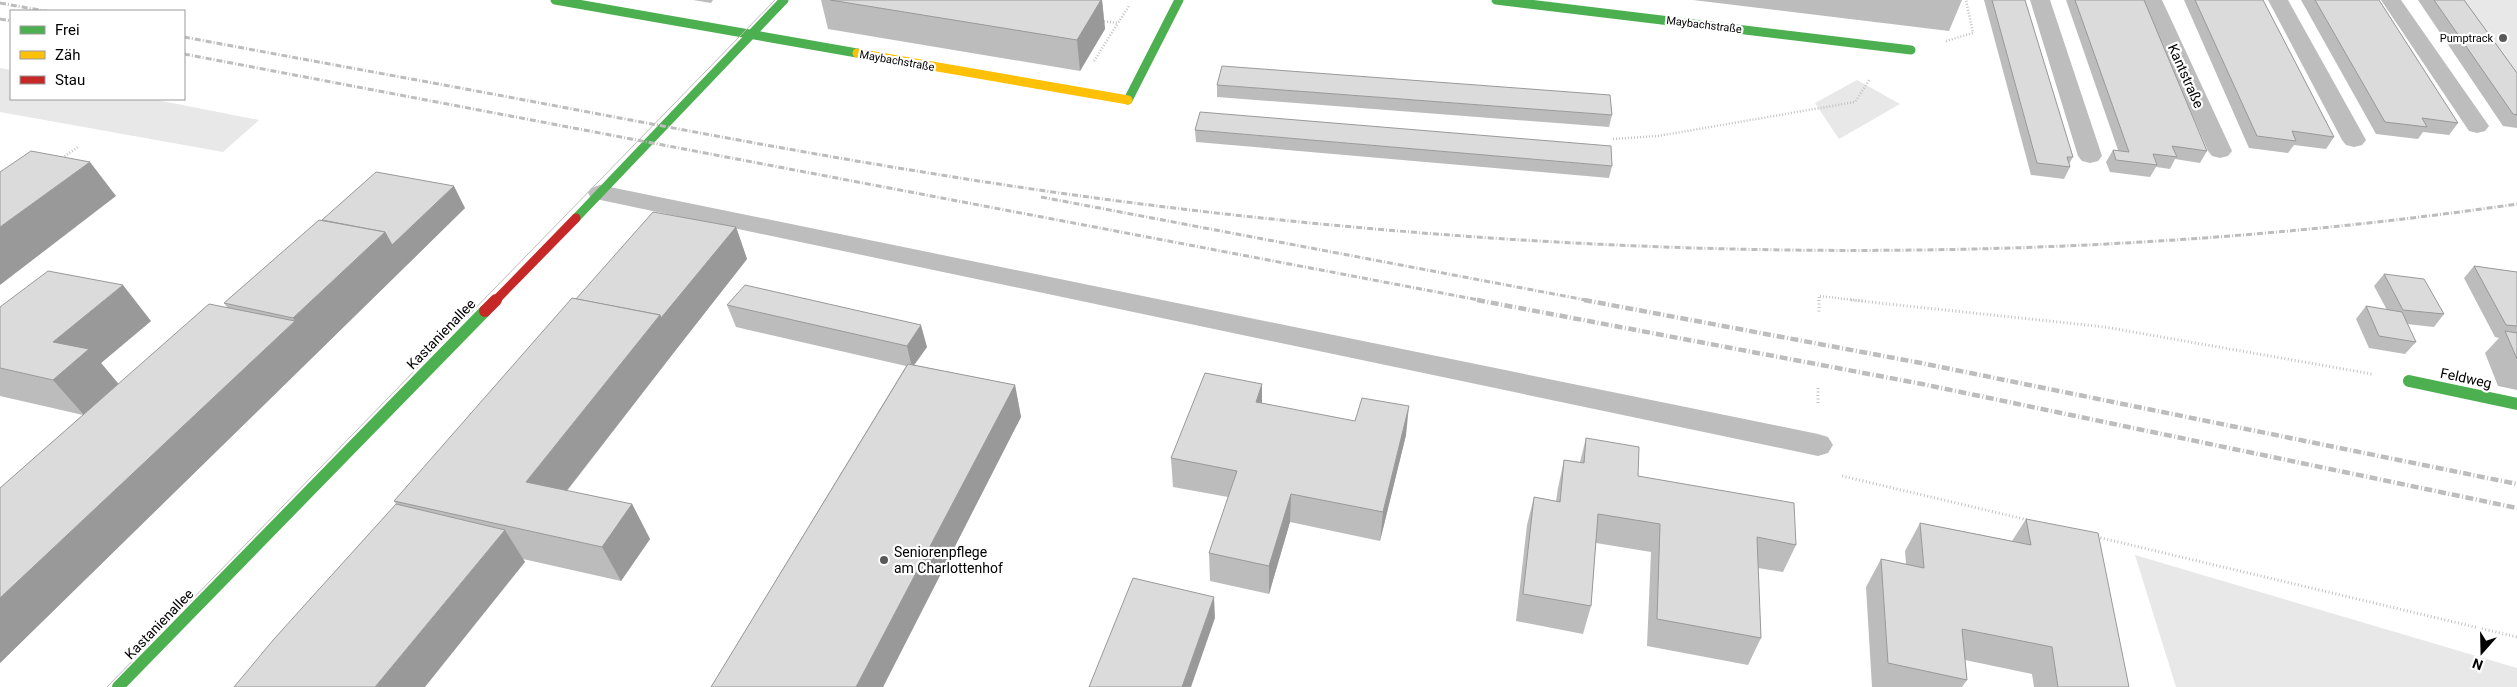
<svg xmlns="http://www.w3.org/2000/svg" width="2517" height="687" viewBox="0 0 2517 687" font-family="Roboto,sans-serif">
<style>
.green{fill:#e8e8e8}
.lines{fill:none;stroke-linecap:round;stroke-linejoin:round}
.path-far1{stroke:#c2c2c2;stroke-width:2.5;stroke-dasharray:1 2;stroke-linecap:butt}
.path{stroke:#c2c2c2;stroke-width:3;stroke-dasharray:1 2.5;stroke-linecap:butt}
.lane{fill:#bdbdbd;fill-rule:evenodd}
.fast-far1{stroke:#4caf50;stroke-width:9}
.fast{stroke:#4caf50;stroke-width:12}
.slow{stroke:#ffc107;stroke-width:9}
.jam-far1{stroke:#c62828;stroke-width:9}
.jam{stroke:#c62828;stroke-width:12}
.tram{stroke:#bdbdbd;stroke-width:1}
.rail-far1{stroke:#bdbdbd;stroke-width:3;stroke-dasharray:6 2 1 2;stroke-linecap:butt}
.rail{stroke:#bdbdbd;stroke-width:4.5;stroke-dasharray:8 2.5 1 2.5;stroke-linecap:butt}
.wall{fill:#bcbcbc}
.shaded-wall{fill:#999}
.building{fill:#dbdbdb;stroke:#999}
.poi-dot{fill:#595959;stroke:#fff;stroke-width:2}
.labels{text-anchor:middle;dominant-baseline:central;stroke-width:4.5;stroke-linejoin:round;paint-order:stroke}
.far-street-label{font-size:11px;fill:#000;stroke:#fff}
.far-poi-label{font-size:11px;fill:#000;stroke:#fff;text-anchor:end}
.street-label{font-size:14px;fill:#000;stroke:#fff}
.poi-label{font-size:14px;fill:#000;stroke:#fff;text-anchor:start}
</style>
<rect width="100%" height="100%" fill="#fff"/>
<g class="green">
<path d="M 2463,0 L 2517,0 L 2517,77 Z"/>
<path d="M 0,68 L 11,70 L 11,99 L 152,99 L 259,120 L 223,152 L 0,112 Z"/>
<path d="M 1857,80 L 1900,104 L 1839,139 L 1815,103 Z"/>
<path d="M 2135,555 L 2517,668 L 2517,687 L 2176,687 Z"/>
</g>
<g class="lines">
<g class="path-far1">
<path d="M 1101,21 L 1118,23 L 1129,6"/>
<path d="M 1946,41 L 1973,33 L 1966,0"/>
<path d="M 1094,61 L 1118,23"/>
<path d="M 1613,139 L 1658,136 L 1855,102 L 1870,79"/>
<path d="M 62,158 L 78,147"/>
<path d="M 1819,301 L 1819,296 L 1863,301"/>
</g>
<g class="path">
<path d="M 1819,300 L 1819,314"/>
<path d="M 1851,300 L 2105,327 L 2372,374"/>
<path d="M 1818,388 L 1818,405"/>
<path d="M 1842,476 L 2028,520"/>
<path d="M 2097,537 L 2517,637"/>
</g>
<g class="lane">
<path d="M 2030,0 L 2050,0 L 2102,156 L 2098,161 L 2090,163 L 2082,161 L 2078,156 Z"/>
<path d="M 2142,0 L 2162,0 L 2232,151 L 2228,156 L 2220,158 L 2212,156 L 2208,151 Z"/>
<path d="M 2268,0 L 2288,0 L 2366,140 L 2362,145 L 2354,147 L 2346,145 L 2342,140 Z"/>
<path d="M 2381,0 L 2401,0 L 2489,126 L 2485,131 L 2477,133 L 2469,131 Z"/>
<path d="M 600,185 L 1818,434 L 1828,437 L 1833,445 L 1828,453 L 1818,456 L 591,198 L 588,193 L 591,188 Z"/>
</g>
<g class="fast-far1">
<path d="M 555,0 L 857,53"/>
<path d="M 1496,0 L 1911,50"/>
<path d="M 1128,100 L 1179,0"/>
<path d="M 576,218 L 784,0"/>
</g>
<g class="fast">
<path d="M 2409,381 L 2517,404"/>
<path d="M 118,687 L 485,311"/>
</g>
<path class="slow" d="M 857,53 L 1128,100"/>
<path class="jam-far1" d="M 495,301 L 576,218"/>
<path class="jam" d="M 485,311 L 496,300"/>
<path class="tram" d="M 107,687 L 775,0"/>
<g class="rail-far1">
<path d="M 0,3 L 45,11"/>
<path d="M 0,19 L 11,21"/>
<path d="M 184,37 C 312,61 440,84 567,108 C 746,142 924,175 1103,199 C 1571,261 2050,272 2517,204"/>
<path d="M 184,54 L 1484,301"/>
<path d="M 1041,197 L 1591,301"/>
</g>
<g class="rail">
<path d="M 1477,300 L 1922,384 L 2517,508"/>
<path d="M 1584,300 L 1921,363 L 2517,484"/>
</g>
</g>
<g class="wall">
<path d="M 693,0 L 713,0 L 711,3 Z"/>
<path d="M 821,0 L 1102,0 L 1105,29 L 1080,71 L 828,29 Z"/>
<path d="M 1693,0 L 1962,0 L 1949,31 Z"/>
<path d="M 1984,0 L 2025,0 L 2073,157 L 2069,164 L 2070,167 L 2064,179 L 2031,175 Z"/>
<path d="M 2066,0 L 2144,0 L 2207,151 L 2200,163 L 2175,159 L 2170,169 L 2156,167 L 2150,177 L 2110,172 L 2106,162 L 2113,150 L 2118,150 Z"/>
<path d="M 2184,0 L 2263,0 L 2334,137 L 2326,149 L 2294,145 L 2288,153 L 2249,148 Z"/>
<path d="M 2301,0 L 2379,0 L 2458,123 L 2449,135 L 2423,132 L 2418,139 L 2376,134 Z"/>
<path d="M 2418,0 L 2464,0 L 2517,73 L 2517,128 L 2503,126 Z"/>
<path d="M 1217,85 L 1612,115 L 1609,127 L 1217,97 Z"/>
<path d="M 1195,130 L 1612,166 L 1609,178 L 1196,142 Z"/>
<path d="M 465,208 L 0,663 L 0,488 L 83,415 L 0,396 L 0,307 L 151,321 L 101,363 L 119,384 L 227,307 L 224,303 L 322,220 Z"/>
<path d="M 736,227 L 747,259 L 675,351 L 567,491 L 632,504 L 650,539 L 621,581 L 523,559 L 525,562 L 396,504 L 394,501 L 576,299 Z"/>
<path d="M 2474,266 L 2517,272 L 2517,390 L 2498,386 L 2485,353 L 2499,338 L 2495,337 L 2464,278 Z"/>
<path d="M 2384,274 L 2444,314 L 2434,327 L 2407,324 L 2416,342 L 2405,354 L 2369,348 L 2356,319 L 2366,306 L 2387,310 L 2374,286 Z"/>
<path d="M 727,305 L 927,347 L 914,365 L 1015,385 L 1021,417 L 883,687 L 711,687 L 906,366 L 736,327 Z"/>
<path d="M 1262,403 L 1406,435 L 1380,541 L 1290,522 L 1269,594 L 1210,581 L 1209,553 L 1228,497 L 1173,487 L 1171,458 Z"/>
<path d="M 1586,438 L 1638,476 L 1796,545 L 1783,572 L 1758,568 L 1761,638 L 1748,665 L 1647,646 L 1651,552 L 1596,543 L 1591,606 L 1583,634 L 1516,621 L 1527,525 L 1534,497 L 1556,501 L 1558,488 L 1564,460 L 1580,462 Z"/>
<path d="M 2026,519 L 2129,687 L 2034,687 L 2032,674 L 1965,660 L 1967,680 L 1962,687 L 1872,687 L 1866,587 L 1881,559 L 1906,564 L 1905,551 L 1920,523 L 2012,541 Z"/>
</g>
<g class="shaded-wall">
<path d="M 1101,0 L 1102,0 L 1105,29 L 1080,71 L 1077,40 Z"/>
<path d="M 90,162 L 116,196 L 0,285 L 0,227 Z"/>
<path d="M 454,186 L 465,208 L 405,267 L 392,245 Z"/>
<path d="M 736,227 L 747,259 L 675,351 L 546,517 L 526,482 L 660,315 Z"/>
<path d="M 385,232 L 405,267 L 0,663 L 0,598 L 295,321 L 293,318 Z"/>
<path d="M 123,285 L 151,321 L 101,363 L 119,385 L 84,415 L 53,380 L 53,342 Z"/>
<path d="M 921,325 L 927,347 L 912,368 L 907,346 Z"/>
<path d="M 1262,384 L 1262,412 L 1256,402 Z"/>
<path d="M 1015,385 L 1021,417 L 883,687 L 856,687 Z"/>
<path d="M 1409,406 L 1406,435 L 1380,541 L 1383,512 Z"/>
<path d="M 1291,494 L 1290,522 L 1269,594 L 1269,566 Z"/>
<path d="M 632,504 L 650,539 L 621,581 L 602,547 Z"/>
<path d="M 505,530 L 525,562 L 425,687 L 375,687 Z"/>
<path d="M 1214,597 L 1215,618 L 1191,687 L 1182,687 Z"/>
</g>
<g class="building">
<path d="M 830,0 L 1101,0 L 1077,40 Z"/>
<path d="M 1992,0 L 2025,0 L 2073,157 L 2067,157 L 2070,167 L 2037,163 Z"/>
<path d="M 2075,0 L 2144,0 L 2207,151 L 2172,146 L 2177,157 L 2153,154 L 2157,165 L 2116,160 L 2113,150 L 2129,152 Z"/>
<path d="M 2195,0 L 2263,0 L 2334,137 L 2292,131 L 2296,141 L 2257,136 Z"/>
<path d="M 2315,0 L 2379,0 L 2458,123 L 2422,118 L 2427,127 L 2385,122 Z"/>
<path d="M 2434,0 L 2464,0 L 2517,73 L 2517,115 L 2513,114 Z"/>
<path d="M 1222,66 L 1610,95 L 1612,115 L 1217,85 Z"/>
<path d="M 1200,112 L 1611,146 L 1612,166 L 1195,130 Z"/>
<path d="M 31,151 L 90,162 L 0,227 L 0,172 Z"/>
<path d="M 376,172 L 454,186 L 392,245 L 385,232 L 322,220 Z"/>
<path d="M 653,212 L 736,227 L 661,318 L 660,315 L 576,299 Z"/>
<path d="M 319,220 L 385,232 L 293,318 L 224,303 Z"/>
<path d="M 2474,266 L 2517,272 L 2517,326 L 2506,325 Z"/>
<path d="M 48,271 L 123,285 L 53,342 L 89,349 L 53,380 L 0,368 L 0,307 Z"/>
<path d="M 2384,274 L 2424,279 L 2444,314 L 2403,310 Z"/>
<path d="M 745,285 L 921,325 L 907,346 L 727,305 Z"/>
<path d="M 572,298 L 660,315 L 526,482 L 632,504 L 602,547 L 394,501 Z"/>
<path d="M 209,304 L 295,321 L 0,598 L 0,488 Z"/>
<path d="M 2366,306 L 2402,312 L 2416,342 L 2379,336 Z"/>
<path d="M 2505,331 L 2517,333 L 2517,359 Z"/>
<path d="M 908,364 L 1015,385 L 856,687 L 711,687 Z"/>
<path d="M 1205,373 L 1262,384 L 1256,402 L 1355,421 L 1362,398 L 1409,406 L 1383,512 L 1291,494 L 1269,566 L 1209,553 L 1237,471 L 1171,458 Z"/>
<path d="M 1586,438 L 1639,447 L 1638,476 L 1794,503 L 1796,545 L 1757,537 L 1761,638 L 1657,619 L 1660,524 L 1598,514 L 1591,606 L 1523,594 L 1534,497 L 1560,502 L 1564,460 L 1584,463 Z"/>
<path d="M 396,504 L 505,530 L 375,687 L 234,687 L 274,639 Z"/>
<path d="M 2026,519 L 2098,533 L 2129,687 L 2058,687 L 2052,647 L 1962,629 L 1967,680 L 1888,663 L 1881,559 L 1924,568 L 1920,523 L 2031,545 Z"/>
<path d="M 1133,578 L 1214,597 L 1182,687 L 1089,687 Z"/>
</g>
<g class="poi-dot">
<circle cx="2503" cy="38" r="5"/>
<circle cx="884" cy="560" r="5"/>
</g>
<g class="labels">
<g class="far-street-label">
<text transform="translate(1704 25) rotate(7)">Maybachstraße</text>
<text transform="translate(897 61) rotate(10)">Maybachstraße</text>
</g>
<g class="far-poi-label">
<text x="2493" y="38">Pumptrack</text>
</g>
<g class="street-label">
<text transform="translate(2186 76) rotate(66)">Kantstraße</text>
<text transform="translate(441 334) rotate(-46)">Kastanienallee</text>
<text transform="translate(2466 378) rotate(12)">Feldweg</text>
<text transform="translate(159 624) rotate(-46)">Kastanienallee</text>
</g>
<g class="poi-label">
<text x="894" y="552">Seniorenpflege<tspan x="894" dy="16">am Charlottenhof</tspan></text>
</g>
</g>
<rect x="10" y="10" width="175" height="90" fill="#ffffff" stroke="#999999"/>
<rect x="20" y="26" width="25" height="8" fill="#4caf50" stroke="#999999"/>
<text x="55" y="35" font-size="15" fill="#000000">Frei</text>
<rect x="20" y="51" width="25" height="8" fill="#ffc107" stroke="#999999"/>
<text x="55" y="60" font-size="15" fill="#000000">Zäh</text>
<rect x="20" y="76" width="25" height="8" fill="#c62828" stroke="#999999"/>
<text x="55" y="85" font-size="15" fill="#000000">Stau</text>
<g transform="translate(2482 652) rotate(200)" stroke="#ffffff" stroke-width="4" paint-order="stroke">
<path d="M0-4L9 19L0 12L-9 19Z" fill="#000000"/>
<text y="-8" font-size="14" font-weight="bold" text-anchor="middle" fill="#000000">N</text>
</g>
</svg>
